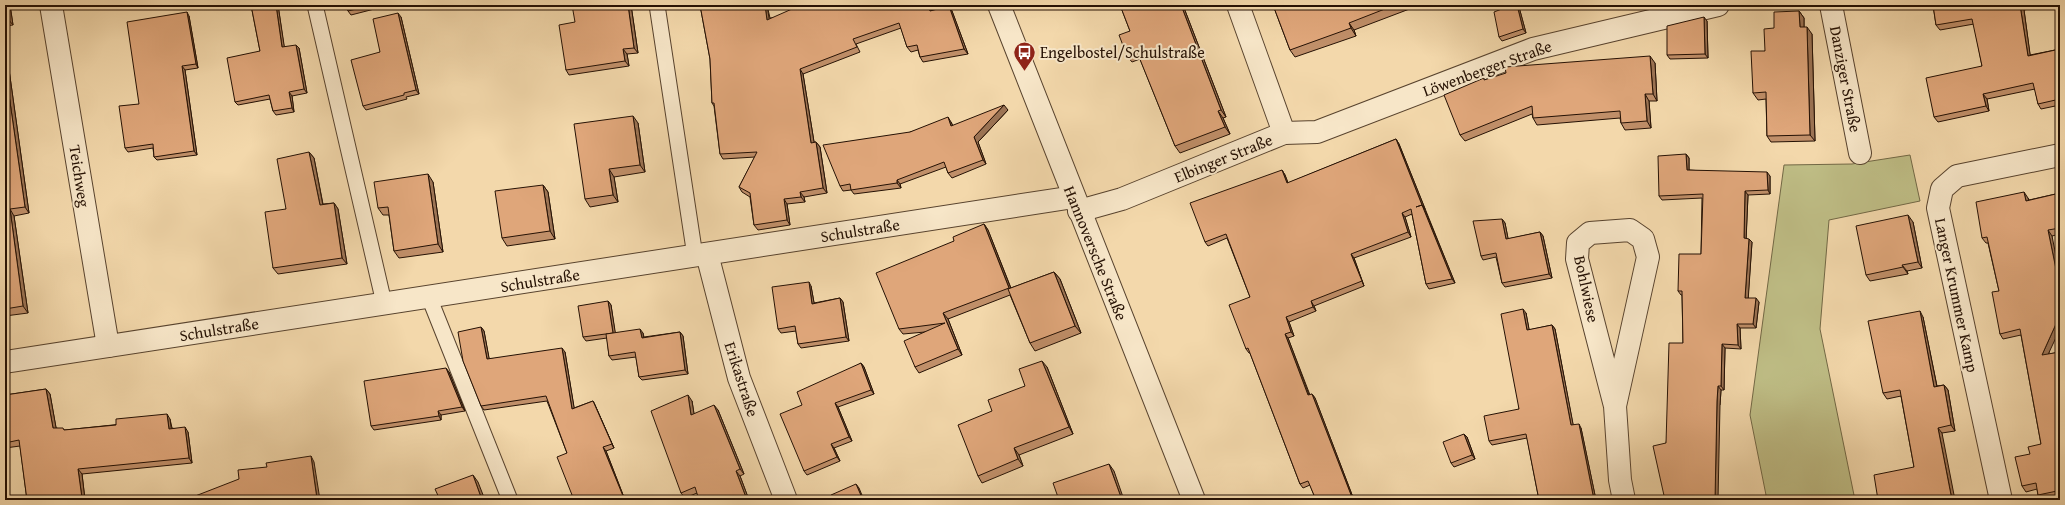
<svg xmlns="http://www.w3.org/2000/svg" width="2065" height="505" viewBox="0 0 2065 505" font-family="'Gentium Book Plus',serif">
<style>
.green{fill:#bfbe86;stroke:#726845}
.lines{fill:none;stroke-linecap:round;stroke-linejoin:round}
.service-casing{stroke:#58432e;stroke-width:17}
.minor-casing{stroke:#58432e;stroke-width:24}
.tertiary-casing{stroke:#58432e;stroke-width:24}
.service{stroke:#f7e6c8;stroke-width:15}
.minor{stroke:#f7e6c8;stroke-width:22}
.tertiary{stroke:#f7e6c8;stroke-width:22}
.wall{fill:#c08f69;stroke:#251104}
.shaded-wall{fill:#9c7455;stroke:#251104}
.building{fill:#dfa67a;stroke:#251104}
.labels{text-anchor:middle;dominant-baseline:central;stroke-width:4;stroke-linejoin:round;paint-order:stroke}
.poi-label{font-size:16px;fill:#251104;stroke:#f7e6c8;text-anchor:start}
.street-label{font-size:16px;fill:#251104;stroke:#f7e6c8}
</style>
<rect width="100%" height="100%" fill="#f3d8ab"/>
<filter id="stains"><feTurbulence type="fractalNoise" baseFrequency=".005" numOctaves="4"/><feColorMatrix values="0 0 0 0 .2 0 0 0 0 .09 0 0 0 0 .02 0 0 0 .5 -.17"/></filter>
<radialGradient id="worn" r=".72"><stop offset=".6" stop-color="#630" stop-opacity="0"/><stop offset="1" stop-color="#630" stop-opacity=".3"/></radialGradient>
<path class="green" d="M 1910,155 L 1920,201 L 1829,220 L 1820,329 L 1855,500 L 1767,500 L 1750,415 L 1784,165 L 1852,164 Z"/>
<g class="lines">
<defs>
<g id="service">
<path d="M 315,5 L 384,303"/>
<path d="M 657,5 L 695,256"/>
<path d="M 429,297 L 510,500"/>
</g>
<g id="minor">
<path d="M 51,5 L 108,346"/>
<path d="M 1831,5 L 1860,153"/>
<path d="M 1284,133 L 1317,132 L 1533,49 L 1718,5"/>
<path d="M 1079,211 L 1122,199 L 1284,133 L 1238,5"/>
<path d="M 707,254 L 739,378 L 786,500"/>
<path d="M 5,362 L 1074,197"/>
<path d="M 1615,406 L 1648,257 L 1643,239 L 1630,230 L 1590,233 L 1578,243 L 1577,259 L 1615,406 L 1620,480 L 1624,500"/>
<path d="M 2001,500 L 1938,208 L 1942,189 L 1957,176 L 2060,155"/>
</g>
<path id="tertiary" d="M 999,5 L 1194,500"/>
</defs>
<use href="#service" class="service-casing"/>
<use href="#minor" class="minor-casing"/>
<use href="#tertiary" class="tertiary-casing"/>
<use href="#service" class="service"/>
<use href="#minor" class="minor"/>
<use href="#tertiary" class="tertiary"/>
</g>
<g class="wall">
<path d="M 5,5 L 10,5 L 13,25 L 5,26 Z"/>
<path d="M 251,5 L 278,5 L 284,47 L 299,48 L 307,93 L 292,96 L 294,112 L 276,115 L 273,111 L 270,99 L 238,105 L 235,102 L 260,51 Z"/>
<path d="M 346,5 L 390,5 L 351,15 L 348,11 Z"/>
<path d="M 631,5 L 638,53 L 627,54 L 629,66 L 569,75 L 566,70 L 575,22 Z"/>
<path d="M 700,5 L 767,5 L 770,18 L 932,11 L 949,6 L 952,11 L 968,54 L 923,62 L 920,57 L 918,50 L 911,52 L 907,47 L 901,28 L 856,44 L 860,52 L 803,74 L 814,142 L 816,142 L 820,147 L 827,193 L 804,197 L 805,202 L 787,204 L 790,225 L 758,230 L 754,225 L 750,197 L 742,192 L 739,187 L 755,157 L 723,159 L 720,154 L 714,106 L 712,103 L 710,59 Z"/>
<path d="M 1120,5 L 1191,5 L 1184,8 L 1226,117 L 1223,118 L 1230,134 L 1180,153 L 1175,146 L 1140,59 L 1132,62 L 1127,56 L 1130,31 Z"/>
<path d="M 1273,5 L 1420,5 L 1354,30 L 1356,36 L 1295,57 L 1290,50 Z"/>
<path d="M 1933,5 L 2050,5 L 2024,10 L 2030,55 L 2060,49 L 2060,105 L 2041,109 L 2038,104 L 2035,89 L 1987,99 L 1989,111 L 1938,122 L 1934,117 L 1982,66 L 1974,24 L 1940,30 L 1936,25 Z"/>
<path d="M 1519,7 L 1526,33 L 1502,41 L 1499,37 Z"/>
<path d="M 1799,11 L 1804,18 L 1804,27 L 1812,34 L 1815,141 L 1771,142 L 1767,136 L 1766,99 L 1758,100 L 1753,93 L 1765,51 L 1774,28 Z"/>
<path d="M 189,16 L 198,68 L 185,70 L 197,155 L 157,160 L 154,157 L 153,148 L 128,152 L 125,148 L 139,104 Z"/>
<path d="M 401,17 L 419,94 L 406,97 L 407,99 L 366,110 L 363,106 L 380,52 Z"/>
<path d="M 1707,21 L 1708,58 L 1670,59 L 1667,55 Z"/>
<path d="M 5,41 L 29,213 L 14,216 L 28,313 L 5,316 Z"/>
<path d="M 1655,63 L 1657,101 L 1649,101 L 1651,128 L 1625,130 L 1621,123 L 1620,118 L 1537,125 L 1533,118 L 1532,114 L 1465,141 L 1460,135 L 1485,80 Z"/>
<path d="M 1008,110 L 978,142 L 986,164 L 952,178 L 948,173 L 946,167 L 900,184 L 901,188 L 854,194 L 851,190 L 843,191 L 840,186 L 910,132 L 951,122 L 953,126 Z"/>
<path d="M 638,123 L 645,172 L 614,177 L 618,202 L 590,207 L 585,199 Z"/>
<path d="M 1396,139 L 1399,144 L 1455,283 L 1429,289 L 1426,284 L 1412,214 L 1405,217 L 1411,237 L 1354,258 L 1364,286 L 1314,306 L 1316,311 L 1289,322 L 1294,336 L 1288,338 L 1310,395 L 1312,394 L 1315,398 L 1354,500 L 1316,500 L 1310,485 L 1303,488 L 1300,484 L 1250,353 L 1249,353 L 1246,349 L 1250,297 L 1227,238 L 1208,246 L 1205,242 L 1282,170 L 1285,175 L 1288,183 Z"/>
<path d="M 309,152 L 314,158 L 323,204 L 334,203 L 338,209 L 347,264 L 278,274 L 273,268 L 286,209 Z"/>
<path d="M 1686,154 L 1689,158 L 1689,170 L 1770,176 L 1770,194 L 1748,195 L 1746,238 L 1752,242 L 1748,298 L 1759,302 L 1756,328 L 1740,328 L 1741,349 L 1725,348 L 1724,390 L 1721,390 L 1720,405 L 1666,443 L 1683,343 L 1682,295 L 1681,295 L 1678,291 L 1701,254 L 1702,198 L 1662,200 L 1659,196 Z"/>
<path d="M 433,182 L 443,252 L 399,258 L 394,251 L 389,215 L 383,215 L 378,208 Z"/>
<path d="M 543,185 L 548,192 L 555,239 L 507,246 L 502,238 Z"/>
<path d="M 2060,193 L 2060,234 L 2052,236 L 2049,354 L 2060,352 L 2060,498 L 2059,497 L 2042,500 L 2038,495 L 2037,489 L 2026,492 L 2022,486 L 2030,454 L 2041,444 L 2021,335 L 2003,339 L 2000,334 L 1999,291 L 1988,243 L 1986,243 L 1982,238 L 2028,198 L 2029,200 Z"/>
<path d="M 1502,219 L 1505,223 L 1508,239 L 1540,232 L 1543,236 L 1552,278 L 1505,287 L 1502,283 L 1496,257 L 1483,260 L 1481,256 Z"/>
<path d="M 1913,222 L 1922,268 L 1907,271 L 1908,274 L 1870,281 L 1866,275 Z"/>
<path d="M 984,224 L 988,230 L 1011,288 L 1054,272 L 1060,279 L 1081,333 L 1035,351 L 1030,343 L 1010,295 L 948,319 L 962,355 L 919,373 L 915,367 L 925,332 L 903,334 L 899,329 L 954,241 Z"/>
<path d="M 811,286 L 814,303 L 840,298 L 843,302 L 849,341 L 801,348 L 798,344 L 796,331 L 781,333 L 778,329 Z"/>
<path d="M 608,301 L 611,305 L 615,333 L 643,333 L 644,337 L 680,332 L 683,336 L 688,374 L 642,380 L 639,377 L 636,357 L 612,360 L 609,356 L 607,338 L 586,341 L 583,337 Z"/>
<path d="M 1526,313 L 1529,330 L 1552,325 L 1555,329 L 1573,425 L 1581,428 L 1596,500 L 1539,500 L 1527,438 L 1492,445 L 1489,441 L 1519,409 Z"/>
<path d="M 1923,317 L 1937,386 L 1944,385 L 1948,390 L 1955,431 L 1942,433 L 1914,467 L 1901,396 L 1887,399 L 1883,393 Z"/>
<path d="M 481,327 L 484,331 L 489,359 L 565,352 L 574,408 L 593,401 L 595,405 L 614,448 L 606,451 L 625,500 L 574,500 L 567,453 L 547,401 L 484,410 L 481,406 Z"/>
<path d="M 861,363 L 864,367 L 874,394 L 838,407 L 852,441 L 834,448 L 840,461 L 807,475 L 804,471 L 802,405 Z"/>
<path d="M 1047,367 L 1073,434 L 1019,455 L 1023,466 L 982,483 L 978,476 L 1025,386 Z"/>
<path d="M 449,372 L 465,411 L 441,415 L 441,420 L 374,430 L 371,426 Z"/>
<path d="M 46,389 L 50,394 L 56,428 L 65,430 L 170,419 L 172,428 L 188,432 L 192,463 L 82,474 L 85,500 L 27,500 L 20,446 L 5,448 L 5,395 Z"/>
<path d="M 692,401 L 694,414 L 718,410 L 744,474 L 740,476 L 749,500 L 699,500 L 697,493 L 685,498 L 681,493 Z"/>
<path d="M 1467,437 L 1475,459 L 1454,467 L 1451,463 Z"/>
</g>
<g class="shaded-wall">
<path d="M 6,5 L 10,5 L 13,25 L 8,19 Z"/>
<path d="M 276,5 L 278,5 L 285,51 L 282,47 Z"/>
<path d="M 628,5 L 631,5 L 638,53 L 634,48 Z"/>
<path d="M 765,5 L 767,5 L 770,24 L 767,20 Z"/>
<path d="M 928,5 L 929,5 L 934,16 L 930,11 Z"/>
<path d="M 1181,5 L 1182,5 L 1184,8 L 1226,117 L 1221,110 Z"/>
<path d="M 1517,5 L 1518,5 L 1519,7 L 1526,33 L 1523,29 Z"/>
<path d="M 2020,5 L 2024,10 L 2031,61 L 2028,56 Z"/>
<path d="M 949,6 L 952,11 L 968,54 L 964,49 Z"/>
<path d="M 1799,11 L 1804,18 L 1804,34 L 1800,27 Z"/>
<path d="M 187,12 L 189,16 L 198,68 L 196,64 Z"/>
<path d="M 398,13 L 401,17 L 419,94 L 416,90 Z"/>
<path d="M 1704,17 L 1707,21 L 1708,58 L 1705,54 Z"/>
<path d="M 1349,23 L 1354,30 L 1356,36 L 1351,28 Z"/>
<path d="M 1807,27 L 1812,34 L 1815,141 L 1810,135 Z"/>
<path d="M 5,41 L 29,213 L 25,207 L 5,67 Z"/>
<path d="M 296,45 L 299,48 L 307,93 L 304,89 Z"/>
<path d="M 623,49 L 627,54 L 629,66 L 625,61 Z"/>
<path d="M 1650,56 L 1655,63 L 1657,101 L 1653,94 Z"/>
<path d="M 182,66 L 185,70 L 197,155 L 194,151 Z"/>
<path d="M 800,69 L 803,74 L 815,148 L 811,143 Z"/>
<path d="M 289,92 L 292,96 L 294,112 L 292,108 Z"/>
<path d="M 1645,94 L 1649,101 L 1651,128 L 1647,121 Z"/>
<path d="M 1983,94 L 1987,99 L 1989,111 L 1986,106 Z"/>
<path d="M 1004,105 L 1008,110 L 978,142 L 986,164 L 983,160 L 974,137 Z"/>
<path d="M 1218,111 L 1223,118 L 1230,134 L 1225,127 Z"/>
<path d="M 633,116 L 638,123 L 645,172 L 640,165 Z"/>
<path d="M 948,117 L 951,122 L 955,131 L 951,126 Z"/>
<path d="M 1396,139 L 1399,144 L 1425,209 L 1422,205 Z"/>
<path d="M 816,142 L 820,147 L 827,193 L 823,188 Z"/>
<path d="M 309,152 L 314,158 L 324,211 L 320,205 Z"/>
<path d="M 1686,154 L 1689,158 L 1689,174 L 1687,170 Z"/>
<path d="M 609,169 L 614,177 L 618,202 L 613,195 Z"/>
<path d="M 1282,170 L 1285,175 L 1290,188 L 1287,183 Z"/>
<path d="M 1767,172 L 1770,176 L 1770,194 L 1768,190 Z"/>
<path d="M 428,174 L 433,182 L 443,252 L 438,244 Z"/>
<path d="M 897,180 L 900,184 L 901,188 L 897,183 Z"/>
<path d="M 543,185 L 548,192 L 555,239 L 550,231 Z"/>
<path d="M 1745,191 L 1748,195 L 1746,242 L 1744,238 Z"/>
<path d="M 800,192 L 804,197 L 805,202 L 801,197 Z"/>
<path d="M 2024,192 L 2028,198 L 2030,206 L 2026,201 Z"/>
<path d="M 784,199 L 787,204 L 790,225 L 787,220 Z"/>
<path d="M 334,203 L 338,209 L 347,264 L 342,258 Z"/>
<path d="M 1422,205 L 1425,210 L 1455,283 L 1452,279 Z"/>
<path d="M 10,209 L 14,216 L 28,313 L 23,306 Z"/>
<path d="M 1402,213 L 1405,217 L 1411,237 L 1408,232 Z"/>
<path d="M 1908,215 L 1913,222 L 1922,268 L 1918,262 Z"/>
<path d="M 1502,219 L 1505,223 L 1509,243 L 1506,239 Z"/>
<path d="M 984,224 L 988,230 L 1013,294 L 1009,288 Z"/>
<path d="M 2048,230 L 2052,236 L 2060,276 L 2060,282 L 2058,279 Z"/>
<path d="M 1540,232 L 1543,236 L 1552,278 L 1549,274 Z"/>
<path d="M 1749,239 L 1752,242 L 1748,302 L 1745,298 Z"/>
<path d="M 1351,254 L 1354,258 L 1364,286 L 1362,281 Z"/>
<path d="M 1902,265 L 1907,271 L 1908,274 L 1903,267 Z"/>
<path d="M 1054,272 L 1060,279 L 1081,333 L 1075,326 Z"/>
<path d="M 809,282 L 811,286 L 815,308 L 812,304 Z"/>
<path d="M 840,298 L 843,302 L 849,341 L 846,337 Z"/>
<path d="M 1756,298 L 1759,302 L 1756,328 L 1753,324 Z"/>
<path d="M 608,301 L 611,305 L 616,337 L 613,333 Z"/>
<path d="M 1311,301 L 1314,306 L 1316,311 L 1313,307 Z"/>
<path d="M 1523,309 L 1526,313 L 1530,334 L 1527,330 Z"/>
<path d="M 1920,311 L 1923,317 L 1938,392 L 1934,387 Z"/>
<path d="M 943,313 L 948,319 L 962,355 L 958,349 Z"/>
<path d="M 2060,315 L 2060,329 L 2045,361 L 2042,355 Z"/>
<path d="M 1286,317 L 1289,322 L 1294,336 L 1291,332 Z"/>
<path d="M 1737,324 L 1740,328 L 1741,349 L 1738,345 Z"/>
<path d="M 1552,325 L 1555,329 L 1574,429 L 1571,425 Z"/>
<path d="M 481,327 L 484,331 L 490,363 L 487,359 Z"/>
<path d="M 640,329 L 643,333 L 644,342 L 642,338 Z"/>
<path d="M 680,332 L 683,336 L 688,374 L 685,370 Z"/>
<path d="M 1285,334 L 1288,338 L 1311,400 L 1308,395 Z"/>
<path d="M 1722,344 L 1725,348 L 1724,390 L 1721,386 Z"/>
<path d="M 562,348 L 565,352 L 575,413 L 572,409 Z"/>
<path d="M 1042,361 L 1047,367 L 1073,434 L 1069,427 Z"/>
<path d="M 861,363 L 864,367 L 874,394 L 871,390 Z"/>
<path d="M 446,368 L 449,372 L 465,411 L 462,407 Z"/>
<path d="M 1944,385 L 1948,390 L 1955,431 L 1951,425 Z"/>
<path d="M 1718,386 L 1721,390 L 1720,405 L 1718,500 L 1715,500 L 1717,401 Z"/>
<path d="M 46,389 L 50,394 L 57,433 L 53,428 Z"/>
<path d="M 1312,394 L 1315,398 L 1354,500 L 1353,500 Z"/>
<path d="M 688,395 L 692,401 L 695,420 L 691,415 Z"/>
<path d="M 593,401 L 595,405 L 614,448 L 612,444 Z"/>
<path d="M 835,403 L 838,407 L 852,441 L 849,437 Z"/>
<path d="M 714,405 L 718,410 L 744,474 L 740,469 Z"/>
<path d="M 438,411 L 441,415 L 441,420 L 439,416 Z"/>
<path d="M 167,414 L 170,419 L 172,434 L 169,429 Z"/>
<path d="M 1579,424 L 1581,428 L 1596,500 L 1594,500 Z"/>
<path d="M 185,427 L 188,432 L 192,463 L 189,458 Z"/>
<path d="M 1938,428 L 1942,433 L 1955,500 L 1952,500 Z"/>
<path d="M 1464,434 L 1467,437 L 1475,459 L 1472,455 Z"/>
<path d="M 831,444 L 834,448 L 840,461 L 837,457 Z"/>
<path d="M 603,447 L 606,451 L 625,500 L 623,496 Z"/>
<path d="M 1014,448 L 1019,455 L 1023,466 L 1018,459 Z"/>
<path d="M 311,456 L 314,462 L 320,500 L 317,499 Z"/>
<path d="M 1109,464 L 1114,471 L 1124,500 L 1122,500 Z"/>
<path d="M 78,469 L 82,474 L 85,500 L 83,500 L 82,498 Z"/>
<path d="M 736,471 L 740,476 L 749,500 L 747,500 Z"/>
<path d="M 473,475 L 478,482 L 485,500 L 482,500 Z"/>
<path d="M 856,484 L 859,488 L 864,500 L 863,500 Z"/>
</g>
<g class="building">
<path d="M 5,5 L 6,5 L 8,19 L 5,19 Z"/>
<path d="M 251,5 L 276,5 L 282,47 L 296,45 L 304,89 L 289,92 L 292,108 L 273,111 L 269,95 L 235,102 L 227,58 L 260,51 Z"/>
<path d="M 346,5 L 373,5 L 348,11 Z"/>
<path d="M 572,5 L 628,5 L 634,48 L 623,49 L 625,61 L 566,70 L 559,25 L 575,22 Z"/>
<path d="M 700,5 L 765,5 L 767,20 L 801,5 L 928,5 L 930,11 L 949,6 L 964,49 L 920,57 L 917,45 L 907,47 L 899,23 L 853,39 L 857,47 L 800,69 L 811,143 L 816,142 L 823,188 L 800,192 L 801,197 L 784,199 L 787,220 L 754,225 L 750,193 L 739,187 L 757,152 L 720,154 L 714,103 L 712,103 L 710,59 Z"/>
<path d="M 1120,5 L 1181,5 L 1221,110 L 1218,111 L 1225,127 L 1175,146 L 1137,52 L 1127,56 L 1119,35 L 1130,31 Z"/>
<path d="M 1273,5 L 1395,5 L 1349,23 L 1351,28 L 1290,50 Z"/>
<path d="M 1512,5 L 1517,5 L 1523,29 L 1499,37 L 1494,12 Z"/>
<path d="M 1933,5 L 2020,5 L 2028,56 L 2060,49 L 2060,99 L 2038,104 L 2033,83 L 1983,94 L 1986,106 L 1934,117 L 1926,78 L 1982,66 L 1972,19 L 1936,25 Z"/>
<path d="M 1799,11 L 1800,27 L 1807,27 L 1810,135 L 1767,136 L 1766,92 L 1753,93 L 1751,51 L 1765,51 L 1764,29 L 1774,28 L 1774,12 Z"/>
<path d="M 187,12 L 196,64 L 182,66 L 194,151 L 154,157 L 153,144 L 125,148 L 119,106 L 139,104 L 127,22 Z"/>
<path d="M 398,13 L 416,90 L 404,93 L 404,95 L 363,106 L 351,60 L 380,52 L 373,19 Z"/>
<path d="M 1704,17 L 1705,54 L 1667,55 L 1667,26 Z"/>
<path d="M 1650,56 L 1653,94 L 1645,94 L 1647,121 L 1621,123 L 1620,111 L 1533,118 L 1532,106 L 1460,135 L 1444,95 L 1484,78 L 1484,80 L 1506,73 L 1505,67 Z"/>
<path d="M 5,67 L 25,207 L 10,209 L 23,306 L 5,309 Z"/>
<path d="M 1004,105 L 974,137 L 983,160 L 948,173 L 944,162 L 897,180 L 897,183 L 851,190 L 850,184 L 840,186 L 823,145 L 910,132 L 948,117 L 951,126 Z"/>
<path d="M 633,116 L 640,165 L 609,169 L 613,195 L 585,199 L 574,124 Z"/>
<path d="M 1396,139 L 1422,205 L 1416,207 L 1422,205 L 1452,279 L 1426,284 L 1411,209 L 1402,213 L 1408,232 L 1351,254 L 1362,281 L 1311,301 L 1313,307 L 1286,317 L 1291,332 L 1285,334 L 1308,395 L 1312,394 L 1353,500 L 1316,500 L 1308,481 L 1300,484 L 1248,348 L 1246,349 L 1229,305 L 1250,297 L 1226,234 L 1205,242 L 1190,203 L 1282,170 L 1287,183 Z"/>
<path d="M 309,152 L 320,205 L 334,203 L 342,258 L 273,268 L 265,212 L 286,209 L 277,159 Z"/>
<path d="M 1686,154 L 1687,170 L 1767,172 L 1768,190 L 1745,191 L 1744,238 L 1749,239 L 1745,298 L 1756,298 L 1753,324 L 1737,324 L 1738,345 L 1722,344 L 1721,386 L 1718,386 L 1717,401 L 1715,500 L 1665,500 L 1653,446 L 1666,443 L 1669,343 L 1683,343 L 1682,291 L 1678,291 L 1679,254 L 1701,254 L 1703,194 L 1659,196 L 1658,156 Z"/>
<path d="M 428,174 L 438,244 L 394,251 L 388,207 L 378,208 L 374,182 Z"/>
<path d="M 543,185 L 550,231 L 502,238 L 495,191 Z"/>
<path d="M 2024,192 L 2026,201 L 2060,193 L 2060,228 L 2048,230 L 2058,279 L 2060,279 L 2060,315 L 2042,355 L 2060,352 L 2060,494 L 2057,494 L 2057,491 L 2038,495 L 2036,483 L 2022,486 L 2015,457 L 2030,454 L 2028,447 L 2041,444 L 2020,329 L 2000,334 L 1992,292 L 1999,291 L 1987,237 L 1982,238 L 1976,202 Z"/>
<path d="M 1908,215 L 1918,262 L 1902,265 L 1903,267 L 1866,275 L 1856,226 Z"/>
<path d="M 1502,219 L 1506,239 L 1540,232 L 1549,274 L 1502,283 L 1496,253 L 1481,256 L 1473,221 Z"/>
<path d="M 984,224 L 1009,288 L 943,313 L 958,349 L 915,367 L 904,341 L 945,323 L 899,329 L 876,273 L 954,241 L 953,237 Z"/>
<path d="M 1054,272 L 1075,326 L 1030,343 L 1008,289 Z"/>
<path d="M 809,282 L 812,304 L 840,298 L 846,337 L 798,344 L 795,326 L 778,329 L 772,287 Z"/>
<path d="M 608,301 L 613,333 L 583,337 L 578,306 Z"/>
<path d="M 1523,309 L 1527,330 L 1552,325 L 1571,425 L 1579,424 L 1594,500 L 1539,500 L 1526,434 L 1489,441 L 1484,416 L 1519,409 L 1501,314 Z"/>
<path d="M 1920,311 L 1934,387 L 1944,385 L 1951,425 L 1938,428 L 1952,500 L 1878,500 L 1874,475 L 1914,467 L 1900,390 L 1883,393 L 1868,321 Z"/>
<path d="M 481,327 L 487,359 L 562,348 L 572,409 L 593,401 L 612,444 L 603,447 L 623,496 L 613,500 L 574,500 L 557,457 L 567,453 L 546,396 L 481,406 L 463,361 L 458,332 Z"/>
<path d="M 640,329 L 642,338 L 680,332 L 685,370 L 639,377 L 635,352 L 609,356 L 606,334 Z"/>
<path d="M 1042,361 L 1069,427 L 1014,448 L 1018,459 L 978,476 L 958,425 L 992,411 L 988,400 L 1025,386 L 1019,369 Z"/>
<path d="M 861,363 L 871,390 L 835,403 L 849,437 L 831,444 L 837,457 L 804,471 L 780,414 L 802,405 L 797,392 Z"/>
<path d="M 446,368 L 462,407 L 438,411 L 439,416 L 371,426 L 364,381 Z"/>
<path d="M 46,389 L 53,428 L 63,428 L 64,430 L 116,425 L 116,419 L 167,414 L 169,429 L 185,427 L 189,458 L 78,469 L 82,498 L 70,500 L 27,500 L 19,440 L 5,443 L 5,395 Z"/>
<path d="M 688,395 L 691,415 L 714,405 L 740,469 L 736,471 L 747,500 L 699,500 L 695,487 L 681,493 L 651,411 Z"/>
<path d="M 1464,434 L 1472,455 L 1451,463 L 1443,442 Z"/>
<path d="M 311,456 L 317,499 L 313,500 L 185,500 L 239,479 L 238,470 L 267,467 L 266,463 Z"/>
<path d="M 1109,464 L 1122,500 L 1059,500 L 1053,483 Z"/>
<path d="M 473,475 L 482,500 L 440,500 L 435,489 Z"/>
<path d="M 856,484 L 863,500 L 834,500 L 831,495 Z"/>
</g>
<defs>
<symbol id="bus-pin" viewBox="-11 -11 22 30"><path d="M0 17L-7.5 6A9.5 9.5 0 1 1 7.5 6Z" fill="#8f2418" stroke="#f7e6c8"/><path d="M-5-6H5V4H4V6H2V4H-2V6H-4V4H-5ZM-3.5-4V0h7V-4ZM-3.5 1.2v1.5H-2V1.2ZM2 1.2v1.5H3.5V1.2Z" fill="#fff"/></symbol>
</defs>
<g fill-rule="evenodd">
<use href="#bus-pin" x="1012" y="40" width="25" height="34"/>
</g>
<g class="labels">
<g class="poi-label">
<text x="1040" y="52">Engelbostel/Schulstraße</text>
</g>
<g class="street-label">
<text transform="translate(1487 68) rotate(-20)">Löwenberger Straße</text>
<text transform="translate(1846 79) rotate(79)">Danziger Straße</text>
<text transform="translate(1223 158) rotate(-22)">Elbinger Straße</text>
<text transform="translate(80 176) rotate(81)">Teichweg</text>
<text transform="translate(860 230) rotate(-9)">Schulstraße</text>
<text transform="translate(1096 253) rotate(68)">Hannoversche Straße</text>
<text transform="translate(540 280) rotate(-9)">Schulstraße</text>
<text transform="translate(1587 289) rotate(78)">Bohlwiese</text>
<text transform="translate(1957 295) rotate(78)">Langer Krummer Kamp</text>
<text transform="translate(219 329) rotate(-9)">Schulstraße</text>
<text transform="translate(742 379) rotate(72)">Erikastraße</text>
</g>
</g>
<rect width="2065" height="505" fill="none" stroke="#f3d8ab" stroke-width="20"/>
<rect x="6" y="6" width="2053" height="493" fill="none" stroke="#251104" stroke-width="2"/>
<rect x="10" y="10" width="2045" height="485" fill="none" stroke="#251104"/>
<rect width="100%" height="100%" filter="url(#stains)"/>
<rect width="100%" height="100%" fill="url(#worn)"/>
</svg>
